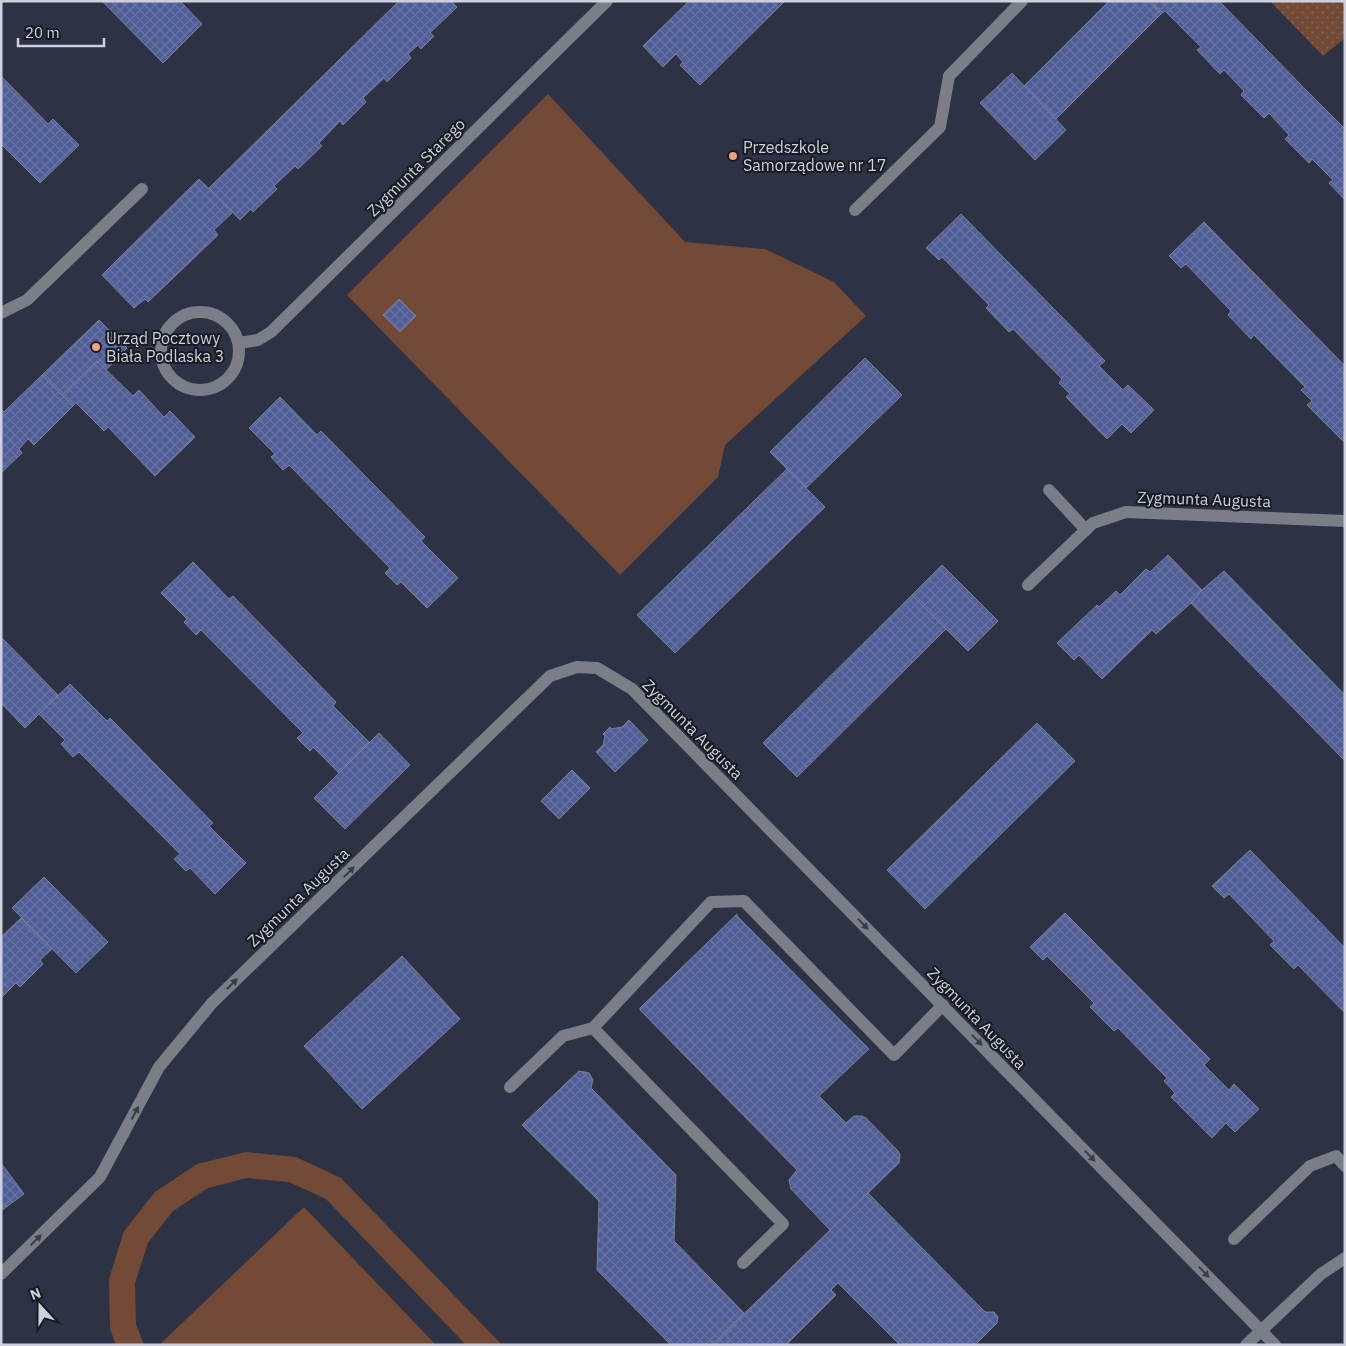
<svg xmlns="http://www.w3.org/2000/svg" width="1346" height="1346" viewBox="0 0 1346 1346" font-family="'IBM Plex Sans',sans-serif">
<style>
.grass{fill:url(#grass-dots)}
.park{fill:#724a36}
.building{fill:url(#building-cross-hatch);stroke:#7a8096}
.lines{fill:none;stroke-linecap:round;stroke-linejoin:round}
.minor{stroke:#7b7d87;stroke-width:12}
.oneway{fill:#3b3d45}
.poi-dot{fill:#f0a27a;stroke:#181a22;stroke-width:2}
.labels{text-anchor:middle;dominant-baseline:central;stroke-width:4;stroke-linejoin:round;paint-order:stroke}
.poi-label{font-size:16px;fill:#ced1dd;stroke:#181a22;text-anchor:start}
.street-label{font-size:16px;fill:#ced1dd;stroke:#181a22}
</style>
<defs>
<pattern id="grass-dots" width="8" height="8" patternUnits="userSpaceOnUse" patternTransform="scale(1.25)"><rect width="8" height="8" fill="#724a36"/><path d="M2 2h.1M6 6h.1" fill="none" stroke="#856353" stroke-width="1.8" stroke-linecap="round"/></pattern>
<pattern id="building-cross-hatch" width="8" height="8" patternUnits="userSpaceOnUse" patternTransform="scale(1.25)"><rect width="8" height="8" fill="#505d97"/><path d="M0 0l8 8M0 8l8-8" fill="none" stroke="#6873a5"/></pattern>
</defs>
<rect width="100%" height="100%" fill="#2d3244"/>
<path class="grass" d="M 1270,1 L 1345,1 L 1345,38 L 1323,56 Z"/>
<g class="park">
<path d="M 548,94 L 685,242 L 765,249 L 834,282 L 866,316 L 725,445 L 718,477 L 620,575 L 347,295 Z"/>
<path d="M 246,1152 L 296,1157 L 341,1178 L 502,1345 L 466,1345 L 326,1199 L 289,1182 L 247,1178 L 208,1188 L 173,1211 L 148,1243 L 135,1283 L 136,1324 L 144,1345 L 116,1345 L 110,1329 L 109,1279 L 124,1231 L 155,1192 L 197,1164 Z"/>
<path d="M 304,1207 L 436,1345 L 159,1345 Z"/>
</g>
<g class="building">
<path d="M 102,1 L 169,1 L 171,3 L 174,1 L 180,1 L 202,24 L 163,63 Z"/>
<path d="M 399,1 L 451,1 L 457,7 L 430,33 L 434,36 L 421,49 L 418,45 L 408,54 L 411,58 L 387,82 L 384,78 L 363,98 L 366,102 L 343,125 L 340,121 L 319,143 L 322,146 L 298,169 L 295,166 L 274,186 L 277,189 L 253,212 L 251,209 L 240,220 L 209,188 Z"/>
<path d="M 689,1 L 785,1 L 700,85 L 680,65 L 683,62 L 676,54 L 663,67 L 643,46 Z"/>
<path d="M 1109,1 L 1148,1 L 1161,14 L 1056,119 L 1024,86 Z"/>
<path d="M 1150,1 L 1219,1 L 1305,89 L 1345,129 L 1345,200 L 1329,183 L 1333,180 L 1312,159 L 1309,163 L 1285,139 L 1289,135 L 1269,113 L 1264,118 L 1241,95 L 1244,91 L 1224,70 L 1220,74 L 1197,50 L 1201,47 L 1165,11 L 1161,14 Z"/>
<path d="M 1012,73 L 1066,130 L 1035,160 L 980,103 Z"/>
<path d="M 1,76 L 48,124 L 53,119 L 79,145 L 40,183 L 1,144 Z"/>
<path d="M 199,179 L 233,212 L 214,230 L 218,235 L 148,302 L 145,299 L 134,308 L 102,275 Z"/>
<path d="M 961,214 L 1105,361 L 1099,366 L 1123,390 L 1128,385 L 1154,410 L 1131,433 L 1122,424 L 1107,439 L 1066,397 L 1070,394 L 1059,383 L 1062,379 L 1013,329 L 1009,332 L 986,308 L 989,305 L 942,257 L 939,260 L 926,248 Z"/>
<path d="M 1204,222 L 1345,366 L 1345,372 L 1343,374 L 1345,376 L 1345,443 L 1307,405 L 1312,401 L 1301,390 L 1305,387 L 1254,335 L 1251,339 L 1228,315 L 1231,311 L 1186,264 L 1181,268 L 1169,256 Z"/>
<path d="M 399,299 L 416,316 L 400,332 L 383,315 Z"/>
<path d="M 99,320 L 127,348 L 106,370 L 97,361 L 62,395 L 42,375 Z"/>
<path d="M 865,358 L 902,395 L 806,488 L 770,452 Z"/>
<path d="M 97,361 L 133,396 L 139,390 L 164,417 L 170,411 L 195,437 L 155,476 L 108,427 L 104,431 L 76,403 L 73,406 L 62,395 Z"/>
<path d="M 42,375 L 73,406 L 34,445 L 28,439 L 19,449 L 22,453 L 1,473 L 1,409 L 4,412 Z"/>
<path d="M 280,397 L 317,435 L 321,431 L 425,537 L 421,541 L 458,578 L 427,608 L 401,582 L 397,585 L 385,573 L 390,568 L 289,465 L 283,470 L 271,457 L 275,454 L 249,428 Z"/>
<path d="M 787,469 L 825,507 L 675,653 L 637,615 Z"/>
<path d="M 1168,555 L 1202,590 L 1191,603 L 1156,634 L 1152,630 L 1102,679 L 1079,655 L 1074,660 L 1057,643 L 1097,605 L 1099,607 L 1116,591 L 1120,595 L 1146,569 L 1150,572 Z"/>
<path d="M 193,562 L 229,599 L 233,596 L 336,702 L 333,706 L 370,743 L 339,773 L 313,747 L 310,751 L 297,738 L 303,733 L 201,630 L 196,635 L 184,622 L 187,619 L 161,593 Z"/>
<path d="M 942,565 L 998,621 L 968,651 L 912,595 Z"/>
<path d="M 1224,571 L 1345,695 L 1345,761 L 1191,603 L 1202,590 Z"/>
<path d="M 912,595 L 946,629 L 797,777 L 763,743 Z"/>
<path d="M 1,637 L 58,695 L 25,728 L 1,703 Z"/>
<path d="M 70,684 L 107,721 L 110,718 L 213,823 L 209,826 L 246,863 L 215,894 L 190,868 L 186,871 L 174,859 L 180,854 L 79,752 L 73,757 L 61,744 L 65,740 L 39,714 Z"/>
<path d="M 629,720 L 648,740 L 615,772 L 596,752 L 603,745 L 605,736 L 603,734 L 610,727 L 611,729 L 622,727 Z"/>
<path d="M 1037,723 L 1075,761 L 925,909 L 887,870 Z"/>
<path d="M 379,733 L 410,765 L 345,829 L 314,798 Z"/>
<path d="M 572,770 L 590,788 L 559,819 L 541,801 Z"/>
<path d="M 1250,850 L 1345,948 L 1345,1013 L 1298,965 L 1294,969 L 1270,945 L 1274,941 L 1229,894 L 1224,898 L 1212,886 Z"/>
<path d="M 44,877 L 108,942 L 76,973 L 12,908 Z"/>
<path d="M 1065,913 L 1210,1059 L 1204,1065 L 1229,1090 L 1234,1084 L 1259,1109 L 1235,1132 L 1226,1123 L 1212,1138 L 1171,1097 L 1175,1093 L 1164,1081 L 1167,1078 L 1118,1028 L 1114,1031 L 1090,1007 L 1094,1003 L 1047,956 L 1043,960 L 1030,947 Z"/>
<path d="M 737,914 L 737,916 L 869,1049 L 819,1096 L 846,1123 L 854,1116 L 862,1116 L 866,1118 L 898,1151 L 900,1155 L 899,1163 L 830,1230 L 791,1189 L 789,1180 L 797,1170 L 640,1010 L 640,1008 Z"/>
<path d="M 21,918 L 52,949 L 40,960 L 43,964 L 20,987 L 16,983 L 1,998 L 1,937 Z"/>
<path d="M 402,956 L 460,1019 L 362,1109 L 304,1046 Z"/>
<path d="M 579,1071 L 589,1073 L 593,1080 L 591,1088 L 676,1175 L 674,1241 L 744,1313 L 712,1345 L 671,1345 L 597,1270 L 599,1201 L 522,1125 Z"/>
<path d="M 1,1163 L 24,1194 L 1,1211 Z"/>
<path d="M 868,1193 L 985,1312 L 994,1312 L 998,1317 L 997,1323 L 975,1345 L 900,1345 L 838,1283 L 831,1290 L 836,1295 L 786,1345 L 712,1345 Z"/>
</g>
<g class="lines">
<g class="minor">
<path d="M 855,210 L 940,127 L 949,76 L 1022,1"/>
<circle cx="200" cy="351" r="39"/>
<path d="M 1,313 L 27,300 L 142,189"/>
<path d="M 239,343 L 258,340 L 271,332 L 607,1"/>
<path d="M 1049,490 L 1086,530"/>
<path d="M 1028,585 L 1093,523 L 1126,512 L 1345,521"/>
<path d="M 593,1028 L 783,1224 L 743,1263"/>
<path d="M 510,1087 L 563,1036 L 593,1028 L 711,902 L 744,901 L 894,1055 L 943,1005"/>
<path d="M 1234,1239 L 1310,1166 L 1336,1156 L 1345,1166"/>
<path d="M 1,1274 L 100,1177 L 159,1067 L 212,1003 L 550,676 L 577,667 L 597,668 L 632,689 L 1275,1345"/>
<path d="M 1246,1345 L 1321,1274 L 1345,1258"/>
</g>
</g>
<defs><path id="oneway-solid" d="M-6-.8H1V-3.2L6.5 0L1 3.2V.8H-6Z" transform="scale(1.25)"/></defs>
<g class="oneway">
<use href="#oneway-solid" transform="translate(349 872) rotate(-44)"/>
<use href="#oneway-solid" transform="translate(863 924) rotate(46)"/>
<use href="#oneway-solid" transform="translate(232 984) rotate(-44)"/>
<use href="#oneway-solid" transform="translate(977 1040) rotate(46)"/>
<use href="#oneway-solid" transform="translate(135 1113) rotate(-62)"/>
<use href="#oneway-solid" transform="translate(1090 1156) rotate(46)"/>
<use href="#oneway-solid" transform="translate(36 1240) rotate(-44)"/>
<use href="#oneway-solid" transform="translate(1204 1272) rotate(46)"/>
</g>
<g class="poi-dot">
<circle cx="733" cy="156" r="5"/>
<circle cx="96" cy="347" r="5"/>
</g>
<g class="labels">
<g class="poi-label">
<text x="743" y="147">Przedszkole<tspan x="743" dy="18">Samorządowe nr 17</tspan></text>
<text x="106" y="338">Urząd Pocztowy<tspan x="106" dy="18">Biała Podlaska 3</tspan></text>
</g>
<g class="street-label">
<text transform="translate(416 167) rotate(-45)">Zygmunta Starego</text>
<text transform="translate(1204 499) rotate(2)">Zygmunta Augusta</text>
<text transform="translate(693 729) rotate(45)">Zygmunta Augusta</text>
<text transform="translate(298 897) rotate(-44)">Zygmunta Augusta</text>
<text transform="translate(977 1018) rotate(46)">Zygmunta Augusta</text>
</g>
</g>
<rect width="1346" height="1346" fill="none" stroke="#ced1dd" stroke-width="5"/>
<g transform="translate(40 1306) rotate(339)" stroke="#181a22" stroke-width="4" paint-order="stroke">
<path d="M0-4L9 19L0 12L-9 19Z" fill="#ced1dd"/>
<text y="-8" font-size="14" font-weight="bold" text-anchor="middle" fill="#ced1dd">N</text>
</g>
<path d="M18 38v8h86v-8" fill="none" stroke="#ced1dd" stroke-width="2.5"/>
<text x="25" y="38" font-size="15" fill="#ced1dd" stroke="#181a22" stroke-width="4" paint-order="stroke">20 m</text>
</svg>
